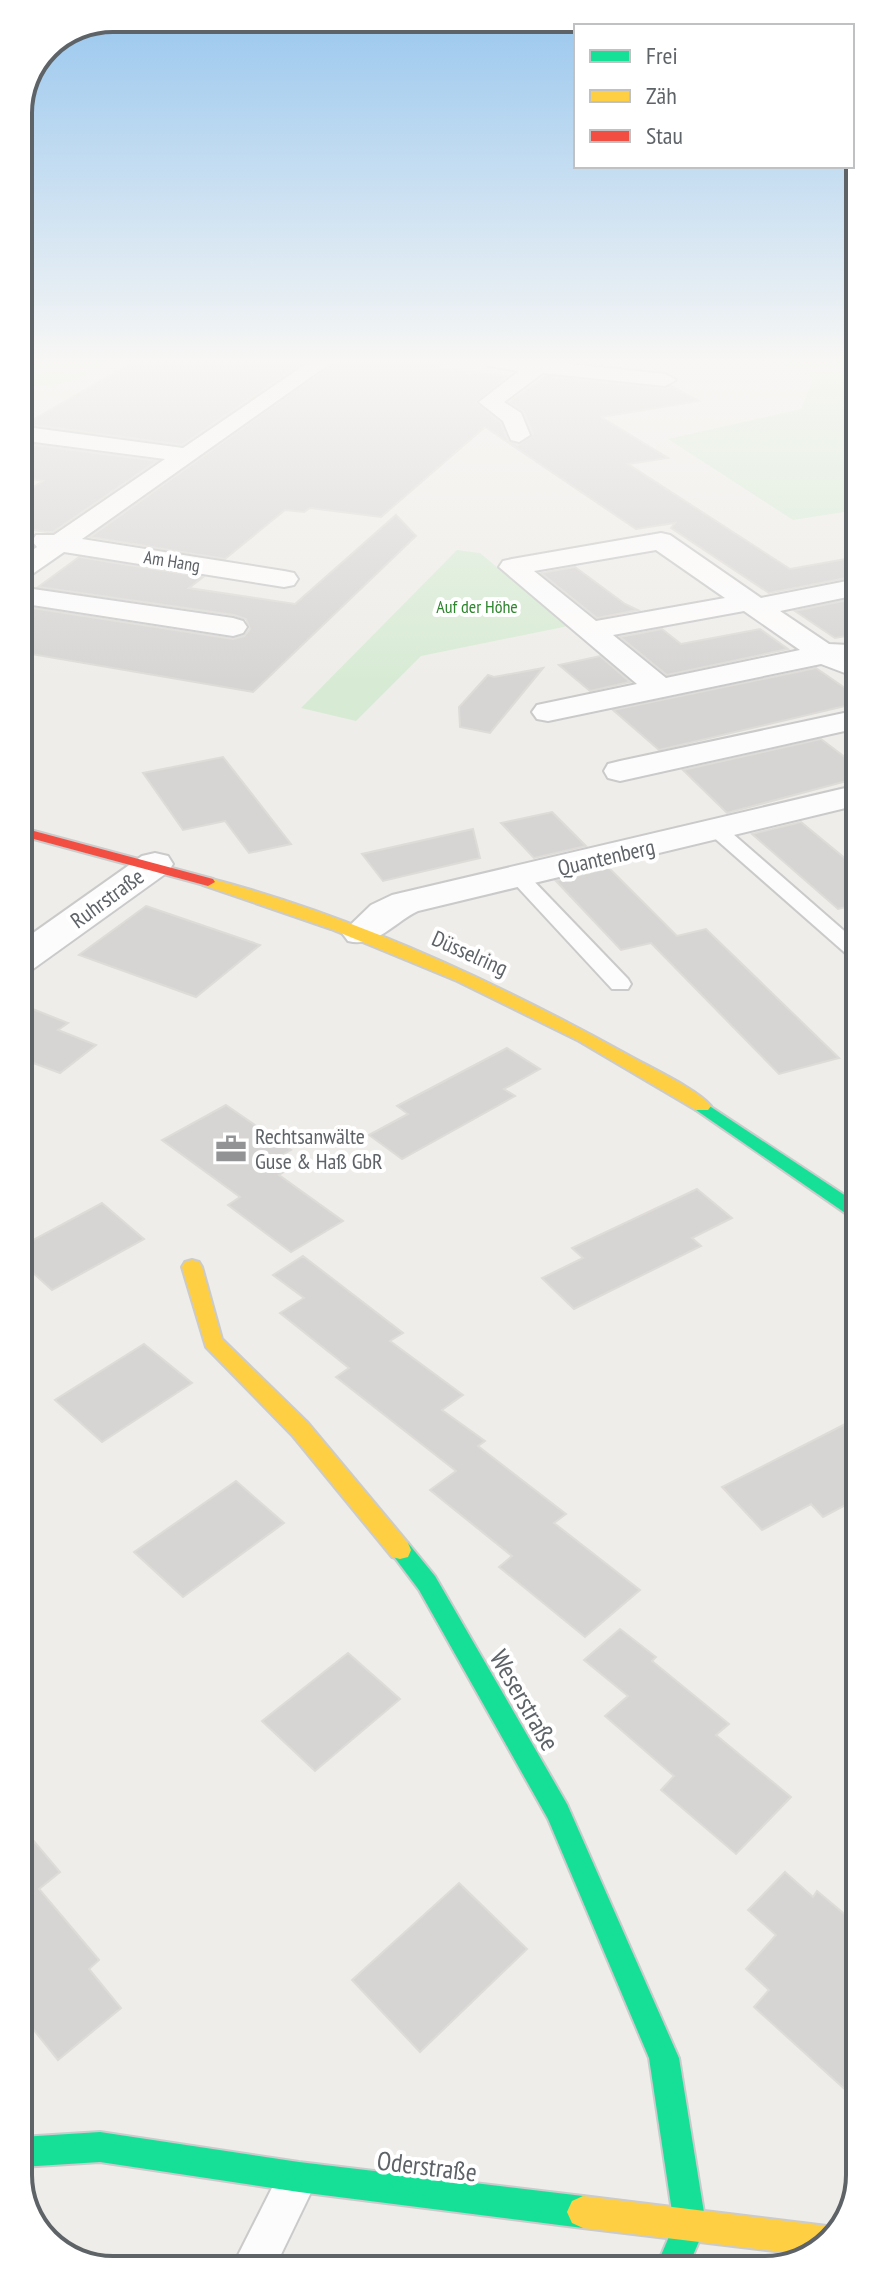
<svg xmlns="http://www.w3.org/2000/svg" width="878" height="2288" viewBox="0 0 878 2288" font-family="'PT Sans Narrow',sans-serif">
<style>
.green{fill:#d7ebd4}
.building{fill:#d6d5d3;stroke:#dedcd8;stroke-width:2}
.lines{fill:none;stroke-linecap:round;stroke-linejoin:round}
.lane-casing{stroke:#cacaca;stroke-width:4}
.street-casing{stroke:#cacaca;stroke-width:4}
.fast-casing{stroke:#cbcbcb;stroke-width:4}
.slow-casing{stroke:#cbcbcb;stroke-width:4}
.jam-casing{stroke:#cbcbcb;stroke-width:4}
.lane{fill:#fdfcfc;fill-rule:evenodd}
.street{fill:#fdfcfc;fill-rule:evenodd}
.fast{fill:#16e098;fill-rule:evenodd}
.slow{fill:#ffcf43;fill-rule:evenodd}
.jam{fill:#f24e42;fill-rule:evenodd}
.labels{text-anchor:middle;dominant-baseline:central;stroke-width:8;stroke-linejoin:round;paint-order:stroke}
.far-street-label{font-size:18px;fill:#5e6368;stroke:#fff}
.far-park-label{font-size:18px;fill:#2f862f;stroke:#fff}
.street-label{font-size:22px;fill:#5e6368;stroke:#fff}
.poi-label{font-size:22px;fill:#5e6368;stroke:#fff;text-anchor:start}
.near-street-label{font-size:26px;fill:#5e6368;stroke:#fff}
.rim{fill:none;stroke:#5e6368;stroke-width:4}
</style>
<rect width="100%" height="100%" fill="#efede9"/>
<g class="green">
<path d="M 22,362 L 107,362 C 68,384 64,388 19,383 Z"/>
<path d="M 782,362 L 857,362 L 857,510 L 793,520 L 668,439 L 801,409 L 813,379 Z"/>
<path d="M 457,550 L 480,553 L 568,626 L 421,656 L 356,721 L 301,708 Z"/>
</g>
<g class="building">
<path d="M 133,362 L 304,362 L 182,445 L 26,424 Z"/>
<path d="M 335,362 L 445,362 L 437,368 L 507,376 L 476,402 L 501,423 L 508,441 L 518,445 L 533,434 L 524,412 L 509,402 L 546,376 L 665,389 L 671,386 L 699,401 L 601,417 L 668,458 L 628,464 L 790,569 L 857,557 L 857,576 L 769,593 L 671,528 L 675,523 L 636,529 L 485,427 L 381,517 L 310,508 L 304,512 L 285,510 L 225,559 L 90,537 Z"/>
<path d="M 19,443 L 157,461 L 53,532 L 47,532 L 19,528 L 19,496 L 43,481 L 19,477 Z"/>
<path d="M 396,515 L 416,536 L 253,692 L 19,652 L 19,606 L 233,639 L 244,636 L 250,629 L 246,619 L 234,615 L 38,587 L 79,557 L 203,577 L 189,588 L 295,604 Z"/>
<path d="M 575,567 L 625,604 L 638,610 L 597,618 L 541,573 Z"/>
<path d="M 857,598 L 858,634 L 835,638 L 795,611 Z"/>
<path d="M 662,629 L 681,644 L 760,629 L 788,649 L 667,675 L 620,637 Z"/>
<path d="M 600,656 L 630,682 L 590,691 L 559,665 Z"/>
<path d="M 543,668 L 490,733 L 460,727 L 459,707 L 488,675 L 494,677 Z"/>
<path d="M 816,668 L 858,697 L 858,703 L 659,750 L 613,710 Z"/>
<path d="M 821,739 L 858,767 L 858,778 L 727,813 L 683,770 Z"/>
<path d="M 223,757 L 291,844 L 249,853 L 225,821 L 183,830 L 143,773 Z"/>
<path d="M 552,812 L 586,846 L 534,858 L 501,823 Z"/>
<path d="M 801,822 L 858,869 L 858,904 L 838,909 L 752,834 Z"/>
<path d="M 473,829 L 480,858 L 383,881 L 362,854 Z"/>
<path d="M 609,868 L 677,936 L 706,929 L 839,1058 L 779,1074 L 651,943 L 621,950 L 556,881 Z"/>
<path d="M 146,906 L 260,945 L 196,997 L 79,955 Z"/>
<path d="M 20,1004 L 68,1023 L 58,1030 L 96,1045 L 60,1073 L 20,1058 Z"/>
<path d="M 507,1048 L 540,1069 L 504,1089 L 515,1096 L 402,1159 L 369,1135 L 408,1114 L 397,1106 Z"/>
<path d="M 226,1105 L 291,1150 L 274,1160 L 287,1170 L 279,1175 L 343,1221 L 291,1252 L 228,1205 L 240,1197 L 162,1140 Z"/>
<path d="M 697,1189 L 732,1218 L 692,1238 L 701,1246 L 574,1309 L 542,1278 L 583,1258 L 572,1248 Z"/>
<path d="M 102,1203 L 144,1239 L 52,1290 L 20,1261 L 20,1247 Z"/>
<path d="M 303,1256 L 403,1333 L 390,1341 L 463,1395 L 442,1410 L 485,1441 L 478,1446 L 566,1514 L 554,1523 L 640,1590 L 585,1637 L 499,1567 L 512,1556 L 430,1490 L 456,1471 L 336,1377 L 349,1368 L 280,1313 L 304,1298 L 273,1275 Z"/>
<path d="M 144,1344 L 192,1383 L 102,1442 L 55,1400 Z"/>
<path d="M 859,1417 L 859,1498 L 823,1517 L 811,1504 L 762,1530 L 722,1487 Z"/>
<path d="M 236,1481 L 284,1523 L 183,1597 L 134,1552 Z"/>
<path d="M 620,1629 L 656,1657 L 652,1661 L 729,1724 L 716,1735 L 791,1797 L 736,1854 L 661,1790 L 674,1776 L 605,1716 L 628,1696 L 584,1660 Z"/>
<path d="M 348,1653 L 400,1699 L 315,1771 L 262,1721 Z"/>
<path d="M 21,1826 L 60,1872 L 39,1889 L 99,1960 L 89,1969 L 121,2008 L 58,2060 L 21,2014 Z"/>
<path d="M 785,1872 L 813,1897 L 817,1891 L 860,1927 L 860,2103 L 754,2007 L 769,1990 L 746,1969 L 776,1935 L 748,1910 Z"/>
<path d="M 459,1883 L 527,1949 L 420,2052 L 352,1980 Z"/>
</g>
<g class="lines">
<defs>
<g id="lane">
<path d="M 718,825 L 725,827 L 858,943 L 858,960 L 851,958 L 711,835 L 711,827 Z"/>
<path d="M 519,871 L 526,873 L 628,979 L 631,984 L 628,989 L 612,989 L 512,881 L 509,877 L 512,873 Z"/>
<path d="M 296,2162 L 310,2168 L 316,2182 L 274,2269 L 231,2269 L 282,2168 Z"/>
</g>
<g id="street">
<path d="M 309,362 L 332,362 L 82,539 L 284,571 L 294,573 L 298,579 L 294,585 L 284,587 L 64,552 L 28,577 L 19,579 L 19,559 L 37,547 L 32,541 L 36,535 L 54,535 L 165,459 L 19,440 L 19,426 L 183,448 Z"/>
<path d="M 486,362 L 550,362 L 665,374 L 676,380 L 665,386 L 543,373 L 504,402 L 521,413 L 530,435 L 519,442 L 511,440 L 503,421 L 479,402 L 519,371 L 489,366 Z"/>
<path d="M 661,533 L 670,535 L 761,598 L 857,579 L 857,595 L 780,611 L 829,644 L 849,645 L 854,651 L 851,655 L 858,658 L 858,678 L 821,664 L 548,721 L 537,719 L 532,712 L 537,705 L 637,684 L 499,567 L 503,561 L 512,559 ZM 656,550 L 725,598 L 596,621 L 534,571 ZM 744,611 L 800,650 L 666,678 L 613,635 Z"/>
<path d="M 19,587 L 233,618 L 243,621 L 247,627 L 243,633 L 233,636 L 19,603 Z"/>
<path d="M 858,710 L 858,728 L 620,781 L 608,778 L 604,771 L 608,764 L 620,761 Z"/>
<path d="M 858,785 L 858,805 L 418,911 C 393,923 376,948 348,941 L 342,933 L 371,905 L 392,895 Z"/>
<path d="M 155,853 L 168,856 L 173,864 L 168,872 L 33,969 L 20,972 L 19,943 L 142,856 Z"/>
</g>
<g id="fast">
<path d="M 702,1101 L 858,1204 L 858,1219 L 851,1217 L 696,1110 L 693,1106 L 696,1102 Z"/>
<path d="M 400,1541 L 408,1543 L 435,1576 L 567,1804 L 679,2058 L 706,2225 L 688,2267 L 656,2267 L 674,2225 L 649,2058 L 548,1819 L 419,1590 L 389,1550 L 392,1543 Z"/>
<path d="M 100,2132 L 299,2162 L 583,2196 L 594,2201 L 599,2212 L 594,2223 L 583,2228 L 299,2192 L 100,2162 L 21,2167 L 21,2137 Z"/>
</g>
<g id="slow">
<path d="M 208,878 C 352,915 498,983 628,1055 C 649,1067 697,1089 711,1106 L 708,1110 L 696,1110 L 579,1041 L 457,981 L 331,929 L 203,885 L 203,879 Z"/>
<path d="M 192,1260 L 199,1262 L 202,1267 L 222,1339 L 308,1423 L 408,1543 L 411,1550 L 408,1557 L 400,1559 L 392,1557 L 292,1435 L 206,1347 L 182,1267 L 185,1262 Z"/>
<path d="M 583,2196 L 827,2226 L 839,2233 L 807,2255 L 583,2228 L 572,2223 L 567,2212 L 572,2201 Z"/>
</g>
<path id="jam" d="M 19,827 L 213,879 L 215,882 L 208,886 L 19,835 Z"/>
</defs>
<use href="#lane" class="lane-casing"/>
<use href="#street" class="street-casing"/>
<use href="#fast" class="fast-casing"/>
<use href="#slow" class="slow-casing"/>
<use href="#jam" class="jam-casing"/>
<use href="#lane" class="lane"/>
<use href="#street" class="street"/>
<use href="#fast" class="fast"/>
<use href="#slow" class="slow"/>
<use href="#jam" class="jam"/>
</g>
<linearGradient id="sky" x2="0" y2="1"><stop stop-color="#97c6ee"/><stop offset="0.53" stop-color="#f8f7f5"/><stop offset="1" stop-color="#f8f7f5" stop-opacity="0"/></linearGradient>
<rect width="878" height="682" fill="url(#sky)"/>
<defs>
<symbol id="office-bare" viewBox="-9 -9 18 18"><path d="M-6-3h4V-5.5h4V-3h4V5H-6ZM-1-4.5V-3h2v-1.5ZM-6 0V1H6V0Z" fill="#919395" stroke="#fff" stroke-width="2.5" paint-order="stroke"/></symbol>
</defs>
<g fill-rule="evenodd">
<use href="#office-bare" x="209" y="1127" width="44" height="44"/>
</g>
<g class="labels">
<g class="far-street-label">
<text transform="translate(172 561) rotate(9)">Am Hang</text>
</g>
<g class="far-park-label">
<text x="477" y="606">Auf der Höhe</text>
</g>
<g class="street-label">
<text transform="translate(606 857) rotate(-13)">Quantenberg</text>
<text transform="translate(107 898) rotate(-36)">Ruhrstraße</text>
<text transform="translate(470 953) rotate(24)">Düsselring</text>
</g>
<g class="poi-label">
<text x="255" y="1136">Rechtsanwälte<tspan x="255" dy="25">Guse &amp; Haß GbR</tspan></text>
</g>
<g class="near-street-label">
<text transform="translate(525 1700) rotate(60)">Weserstraße</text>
<text transform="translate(427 2166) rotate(7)">Oderstraße</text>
</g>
</g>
<path d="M0 0H878V2288H0ZM113 32H765A81 81 0 0 1 846 113V2175A81 81 0 0 1 765 2256H113A81 81 0 0 1 32 2175V113A81 81 0 0 1 113 32Z" fill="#fff" fill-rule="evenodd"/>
<path class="rim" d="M113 32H765A81 81 0 0 1 846 113V2175A81 81 0 0 1 765 2256H113A81 81 0 0 1 32 2175V113A81 81 0 0 1 113 32Z"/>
<rect x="574" y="24" width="280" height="144" fill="#ffffff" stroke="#bfc1c3" stroke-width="2"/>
<rect x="590" y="50" width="40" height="12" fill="#16e098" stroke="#bfc1c3" stroke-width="2"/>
<text x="646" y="64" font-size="24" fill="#5e6368">Frei</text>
<rect x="590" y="90" width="40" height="12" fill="#ffcf43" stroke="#bfc1c3" stroke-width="2"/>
<text x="646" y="104" font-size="24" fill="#5e6368">Zäh</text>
<rect x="590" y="130" width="40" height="12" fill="#f24e42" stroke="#bfc1c3" stroke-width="2"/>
<text x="646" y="144" font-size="24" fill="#5e6368">Stau</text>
</svg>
